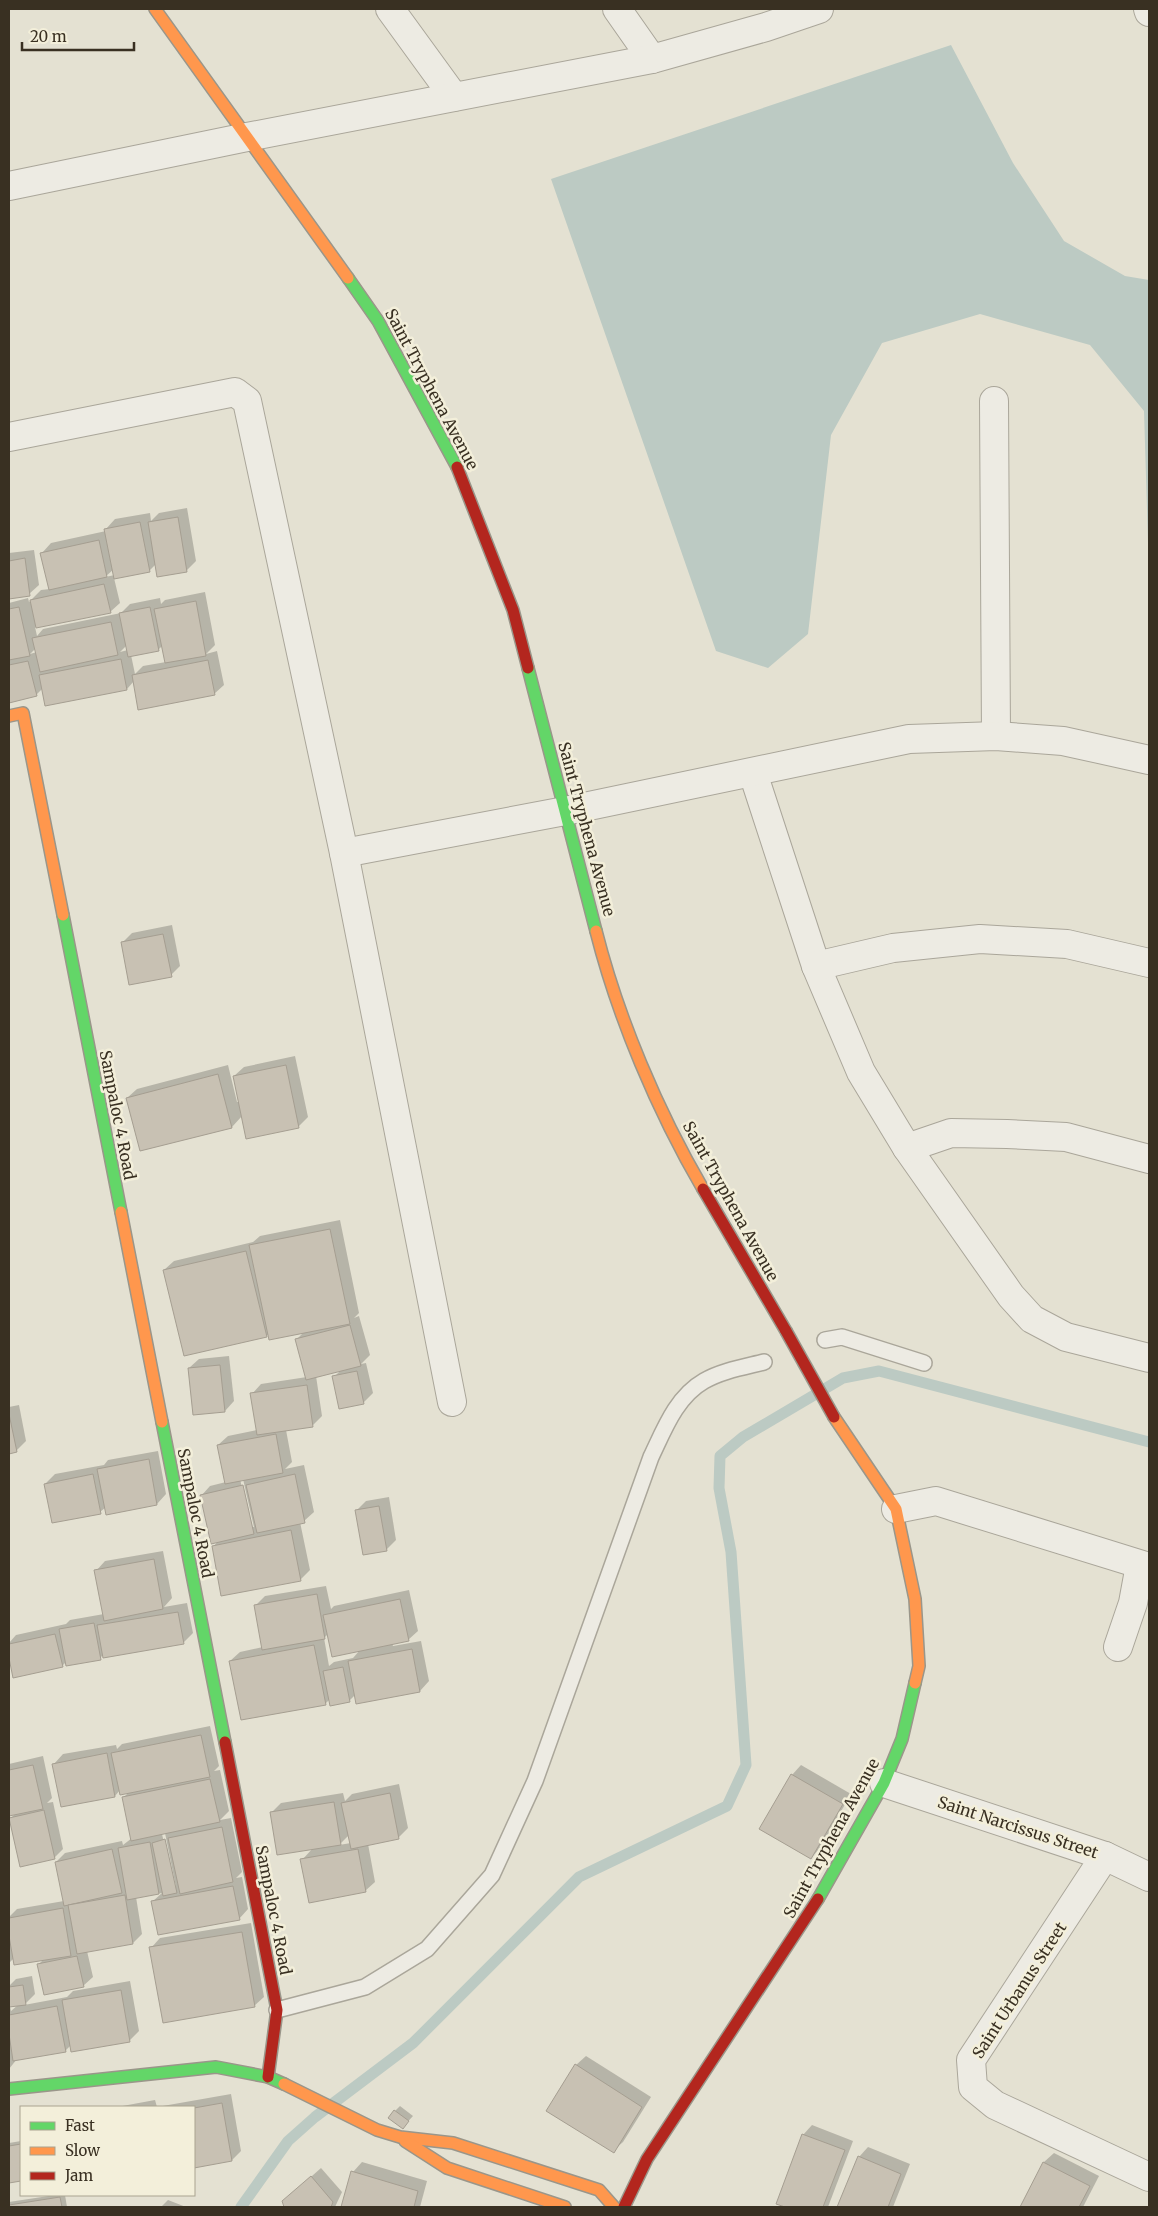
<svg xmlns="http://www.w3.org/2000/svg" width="1158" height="2216" viewBox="0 0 1158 2216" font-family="Merriweather,serif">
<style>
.water{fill:#bccac3}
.shadow{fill:#0003;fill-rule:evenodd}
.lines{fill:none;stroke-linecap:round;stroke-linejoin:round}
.stream{stroke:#bccac3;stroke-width:11}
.building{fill:#c8c1b3;stroke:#a59e91}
.lane-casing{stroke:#aaa69a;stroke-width:18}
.street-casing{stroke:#aaa69a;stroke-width:30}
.fast-casing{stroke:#9a968a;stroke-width:14}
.slow-casing{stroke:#9a968a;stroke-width:14}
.jam-casing{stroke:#9a968a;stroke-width:14}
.lane{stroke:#edebe3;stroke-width:15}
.street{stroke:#edebe3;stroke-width:28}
.fast{stroke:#63d668;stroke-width:11}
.slow{stroke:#ff974d;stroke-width:11}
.jam{stroke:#b3261e;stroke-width:11}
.jam-bridge-casing{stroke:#9a968a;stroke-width:14;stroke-linecap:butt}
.jam-bridge{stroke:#b3261e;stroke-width:11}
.labels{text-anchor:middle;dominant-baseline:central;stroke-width:5;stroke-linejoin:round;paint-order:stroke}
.street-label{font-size:16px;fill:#393022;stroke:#f3efda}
</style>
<rect width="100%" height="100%" fill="#e4e1d2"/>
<path class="water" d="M 951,45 L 1013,163 L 1064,241 L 1125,276 L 1149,280 L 1149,575 L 1144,411 L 1090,345 L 980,314 L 882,343 L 831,435 L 808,634 L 768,668 L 716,651 L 551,179 Z"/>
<g class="shadow">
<path d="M 187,508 L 196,561 L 186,571 L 156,564 L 149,571 L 114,578 L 120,603 L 110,612 L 35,627 L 37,636 L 43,629 L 121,613 L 130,604 L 160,598 L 161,604 L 165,600 L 205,592 L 215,645 L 206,654 L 217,651 L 224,685 L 214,694 L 134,681 L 127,689 L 43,688 L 36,695 L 9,702 L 9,603 L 28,598 L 29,602 L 41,590 L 50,589 L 42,553 L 51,543 L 106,531 L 106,529 L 115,519 L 150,513 L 151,521 L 159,513 ZM 114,569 L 115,575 L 105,577 ZM 127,645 L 128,650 L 120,652 ZM 163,645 L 166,662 L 143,666 L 135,674 L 131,655 L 158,650 ZM 36,648 L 37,652 L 30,654 Z"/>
<path d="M 34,550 L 39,585 L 29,594 L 9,597 L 9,553 Z"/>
<path d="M 172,925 L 180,966 L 171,975 L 122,943 L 132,933 Z"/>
<path d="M 295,1056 L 308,1117 L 299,1126 L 247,1137 L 242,1116 L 232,1127 L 127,1098 L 137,1089 L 228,1065 L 237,1102 L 239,1102 L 234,1076 L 244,1067 Z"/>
<path d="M 340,1220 L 359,1313 L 354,1318 L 359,1316 L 370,1355 L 361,1364 L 366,1363 L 373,1393 L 363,1403 L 334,1377 L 341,1370 L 316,1376 L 322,1416 L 313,1425 L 286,1430 L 292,1462 L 285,1469 L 304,1465 L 314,1512 L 304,1521 L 300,1522 L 310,1570 L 300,1580 L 213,1547 L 219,1540 L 201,1496 L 210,1486 L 226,1482 L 218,1445 L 228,1436 L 257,1430 L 252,1394 L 261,1384 L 307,1377 L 297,1339 L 305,1331 L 269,1334 L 266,1336 L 164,1270 L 174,1261 L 253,1242 L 260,1236 ZM 240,1479 L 243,1479 L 254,1527 L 251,1527 Z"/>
<path d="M 229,1356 L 234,1401 L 225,1411 L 189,1368 L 199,1359 Z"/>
<path d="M 19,1405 L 26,1441 L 16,1451 L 9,1452 L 9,1407 Z"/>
<path d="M 158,1451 L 166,1494 L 157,1504 L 106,1507 L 100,1512 L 45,1484 L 55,1474 L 104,1465 L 108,1460 Z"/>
<path d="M 389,1497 L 396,1540 L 386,1550 L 357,1510 L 366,1501 Z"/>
<path d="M 163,1551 L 172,1598 L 164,1607 L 187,1603 L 193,1633 L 183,1643 L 102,1656 L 100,1658 L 67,1661 L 62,1666 L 14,1676 L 9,1653 L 9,1643 L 16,1635 L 66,1624 L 70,1620 L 104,1614 L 96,1571 L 105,1561 Z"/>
<path d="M 326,1586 L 331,1609 L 334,1606 L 409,1590 L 418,1631 L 408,1640 L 392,1643 L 393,1646 L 421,1641 L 429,1681 L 420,1691 L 357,1702 L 355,1695 L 349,1701 L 330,1699 L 325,1704 L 230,1661 L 240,1652 L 263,1647 L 256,1605 L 265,1596 ZM 328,1634 L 360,1650 L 353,1658 L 334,1662 L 329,1666 L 324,1638 Z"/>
<path d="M 210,1726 L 219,1766 L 214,1771 L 220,1770 L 229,1811 L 220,1820 L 231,1818 L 242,1872 L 236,1878 L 242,1877 L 248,1909 L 239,1919 L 152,1902 L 162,1893 L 136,1897 L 142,1934 L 133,1943 L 87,1951 L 93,1977 L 83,1986 L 38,1965 L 44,1959 L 14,1958 L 9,1963 L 9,1914 L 10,1916 L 17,1909 L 64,1901 L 56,1862 L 65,1853 L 122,1841 L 123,1845 L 132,1838 L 123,1798 L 129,1792 L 120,1790 L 115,1796 L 54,1764 L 63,1754 L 116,1745 L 117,1749 L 122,1744 ZM 165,1833 L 176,1887 L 174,1887 L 162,1834 Z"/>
<path d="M 43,1756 L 52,1798 L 47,1803 L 53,1802 L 63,1849 L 54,1858 L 11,1818 L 15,1814 L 9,1815 L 9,1764 Z"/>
<path d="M 801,1765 L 851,1794 L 820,1848 L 811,1858 L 792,1775 Z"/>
<path d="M 399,1784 L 408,1828 L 398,1838 L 368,1844 L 375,1882 L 365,1891 L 302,1860 L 313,1848 L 272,1812 L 281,1803 L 343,1793 L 345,1801 L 352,1794 ZM 349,1835 L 351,1843 L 339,1845 Z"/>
<path d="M 251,1923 L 264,1997 L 254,2006 L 151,1948 L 160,1938 Z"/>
<path d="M 32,1976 L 35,1994 L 24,2005 L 67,1997 L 73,1991 L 130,1981 L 139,2031 L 129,2041 L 71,2045 L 65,2051 L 17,2059 L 9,2069 L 9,1986 L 16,1979 ZM 18,2005 L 11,2011 L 10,2006 Z"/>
<path d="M 586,2056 L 651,2097 L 623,2142 L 613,2151 L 576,2065 Z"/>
<path d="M 231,2094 L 241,2151 L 232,2160 L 194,2167 L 194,2107 L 157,2107 Z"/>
<path d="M 155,2100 L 157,2107 L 117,2107 Z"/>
<path d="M 400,2106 L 413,2116 L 403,2127 L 395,2111 Z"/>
<path d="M 812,2125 L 853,2141 L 828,2207 L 788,2207 L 777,2203 L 803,2135 Z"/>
<path d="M 21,2141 L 21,2180 L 9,2182 L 9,2143 Z"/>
<path d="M 868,2147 L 910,2164 L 893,2207 L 839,2207 L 859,2157 Z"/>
<path d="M 1054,2153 L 1099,2176 L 1083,2207 L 1021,2207 L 1044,2162 Z"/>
<path d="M 362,2162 L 427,2181 L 420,2207 L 343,2207 L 353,2172 Z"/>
<path d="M 321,2168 L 342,2192 L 335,2207 L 285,2207 L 284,2201 Z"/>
<path d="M 55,2195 L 65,2195 L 67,2207 L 9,2207 L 9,2202 Z"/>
<path d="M 168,2200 L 186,2207 L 161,2207 Z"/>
</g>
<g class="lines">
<path class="stream" d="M 241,2207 L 288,2141 L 315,2117 L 413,2043 L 579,1877 L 727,1806 L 746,1765 L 731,1552 L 719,1488 L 720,1456 L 743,1437 L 843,1378 L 879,1371 L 1149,1442"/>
</g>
<g class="building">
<path d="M 178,517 L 187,572 L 157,577 L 148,522 Z"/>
<path d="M 140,522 L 150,572 L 114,579 L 104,529 Z"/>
<path d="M 99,540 L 107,577 L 49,590 L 40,553 Z"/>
<path d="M 25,558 L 30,596 L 9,599 L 9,561 Z"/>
<path d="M 104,584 L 111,613 L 36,628 L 30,600 Z"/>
<path d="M 196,601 L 206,656 L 165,663 L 154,609 Z"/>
<path d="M 19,607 L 30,656 L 9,660 L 9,609 Z"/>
<path d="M 150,607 L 159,651 L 128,657 L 119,613 Z"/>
<path d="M 111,622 L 118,655 L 40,672 L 32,638 Z"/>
<path d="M 121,659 L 127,690 L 45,706 L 39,675 Z"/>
<path d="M 208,660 L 215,695 L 138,710 L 132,675 Z"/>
<path d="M 28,661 L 37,696 L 9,703 L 9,665 Z"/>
<path d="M 163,934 L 172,977 L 129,985 L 121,942 Z"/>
<path d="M 286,1065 L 299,1128 L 246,1139 L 233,1076 Z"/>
<path d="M 218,1074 L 232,1128 L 140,1151 L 126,1098 Z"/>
<path d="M 330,1229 L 350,1324 L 269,1340 L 249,1245 Z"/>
<path d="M 246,1251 L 267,1337 L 184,1356 L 163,1270 Z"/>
<path d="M 350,1325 L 361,1366 L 306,1380 L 295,1339 Z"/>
<path d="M 220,1365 L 225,1412 L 193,1415 L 188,1368 Z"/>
<path d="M 357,1371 L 364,1404 L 339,1409 L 332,1376 Z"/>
<path d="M 307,1385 L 313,1427 L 257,1435 L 250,1393 Z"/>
<path d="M 9,1414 L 17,1452 L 9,1454 Z"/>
<path d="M 276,1434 L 283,1473 L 225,1484 L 217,1445 Z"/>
<path d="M 149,1459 L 157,1505 L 106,1515 L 97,1469 Z"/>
<path d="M 93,1474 L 101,1514 L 52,1523 L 44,1484 Z"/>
<path d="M 295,1474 L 305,1523 L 257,1533 L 246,1485 Z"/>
<path d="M 243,1485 L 254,1534 L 211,1544 L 200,1495 Z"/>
<path d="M 379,1506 L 387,1551 L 363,1555 L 355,1510 Z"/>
<path d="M 291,1530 L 301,1581 L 221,1596 L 212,1546 Z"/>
<path d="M 154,1559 L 163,1609 L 104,1621 L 94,1570 Z"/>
<path d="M 317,1594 L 325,1639 L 262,1650 L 254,1605 Z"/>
<path d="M 400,1599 L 409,1641 L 332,1657 L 323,1615 Z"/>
<path d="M 178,1612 L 184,1644 L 103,1658 L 97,1625 Z"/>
<path d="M 94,1623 L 101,1660 L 66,1666 L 59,1629 Z"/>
<path d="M 55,1634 L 63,1667 L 13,1678 L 9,1658 L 9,1644 Z"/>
<path d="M 314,1645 L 326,1705 L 241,1720 L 229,1661 Z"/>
<path d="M 412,1649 L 420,1692 L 356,1704 L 348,1661 Z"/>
<path d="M 343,1667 L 350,1702 L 330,1706 L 323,1671 Z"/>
<path d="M 201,1735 L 210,1777 L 120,1795 L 111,1753 Z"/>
<path d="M 107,1753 L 115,1797 L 61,1807 L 52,1764 Z"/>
<path d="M 33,1765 L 43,1809 L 9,1816 L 9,1770 Z"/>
<path d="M 791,1774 L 843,1804 L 811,1859 L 759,1829 Z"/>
<path d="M 210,1779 L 220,1822 L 131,1841 L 122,1797 Z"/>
<path d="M 390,1793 L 399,1839 L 351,1849 L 341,1803 Z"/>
<path d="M 334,1802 L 341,1845 L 277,1855 L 270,1812 Z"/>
<path d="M 44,1810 L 55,1859 L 20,1867 L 9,1818 Z"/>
<path d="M 222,1827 L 233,1882 L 180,1894 L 168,1838 Z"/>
<path d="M 165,1839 L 177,1893 L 163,1896 L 152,1843 Z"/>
<path d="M 150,1842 L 159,1894 L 127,1900 L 118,1848 Z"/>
<path d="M 112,1849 L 122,1893 L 64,1906 L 55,1862 Z"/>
<path d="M 358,1849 L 366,1892 L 309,1903 L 300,1859 Z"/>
<path d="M 233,1886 L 240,1920 L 158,1935 L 151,1901 Z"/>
<path d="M 125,1895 L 133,1944 L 77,1954 L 68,1905 Z"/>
<path d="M 63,1908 L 71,1956 L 14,1965 L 9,1936 L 9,1918 Z"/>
<path d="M 242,1932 L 255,2007 L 163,2023 L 149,1947 Z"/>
<path d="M 77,1956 L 84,1987 L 44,1995 L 37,1964 Z"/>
<path d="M 23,1985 L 26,2005 L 9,2007 L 9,1987 Z"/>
<path d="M 121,1990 L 130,2042 L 71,2052 L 62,2000 Z"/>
<path d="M 57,2006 L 66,2052 L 13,2061 L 9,2034 L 9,2015 Z"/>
<path d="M 575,2064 L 642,2107 L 614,2153 L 546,2111 Z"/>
<path d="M 222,2103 L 232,2161 L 194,2168 L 194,2108 Z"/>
<path d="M 394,2110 L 409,2121 L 403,2129 L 388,2118 Z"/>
<path d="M 802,2134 L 845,2150 L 823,2207 L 785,2207 L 776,2204 Z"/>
<path d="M 21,2144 L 21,2181 L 9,2183 L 9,2146 Z"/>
<path d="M 858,2156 L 901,2174 L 888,2207 L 837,2207 Z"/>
<path d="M 1043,2162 L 1090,2186 L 1079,2207 L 1020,2207 Z"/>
<path d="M 351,2171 L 418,2191 L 414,2207 L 341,2207 Z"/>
<path d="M 311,2176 L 333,2202 L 331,2207 L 284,2207 L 282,2201 Z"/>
<path d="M 60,2197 L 62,2207 L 9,2207 L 9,2205 Z"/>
</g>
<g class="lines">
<defs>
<g id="lane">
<path d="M 825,1340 L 842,1337 L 924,1363"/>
<path d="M 277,2010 L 365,1987 L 427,1949 L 492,1875 L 535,1781 L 651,1457 C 664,1430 676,1397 704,1381 C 721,1371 744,1367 764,1362"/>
</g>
<g id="street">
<path d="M 390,9 L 454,97"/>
<path d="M 617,9 L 652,59"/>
<path d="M 1148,9 L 1149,12"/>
<path d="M 9,186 L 247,137 L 652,59 L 766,27 L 819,9"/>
<path d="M 994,401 L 996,736"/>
<path d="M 9,437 L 235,392 L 247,401 L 344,853 L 452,1402"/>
<path d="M 753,773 L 816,966 L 861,1072 L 907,1148 L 1011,1296 L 1032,1319 L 1066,1337 L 1149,1358"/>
<path d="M 344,853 L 565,811 L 909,739 L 996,736 L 1063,741 L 1149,760"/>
<path d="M 816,966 L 893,948 L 980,939 L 1067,944 L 1149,963"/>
<path d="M 907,1148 L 951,1133 L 1007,1134 L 1066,1137 L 1149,1159"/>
<path d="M 896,1509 L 936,1501 L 1149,1567"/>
<path d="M 1118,1647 L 1133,1603 L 1140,1565"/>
<path d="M 884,1783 L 1105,1856 L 1149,1877"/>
<path d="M 1105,1856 L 971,2060 L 973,2087 L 995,2105 L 1149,2177"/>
</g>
<g id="fast">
<path d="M 348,278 L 378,321 L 457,467"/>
<path d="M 528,668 L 596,931"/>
<path d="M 63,915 L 121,1212"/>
<path d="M 162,1422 L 225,1742"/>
<path d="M 818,1899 L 884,1783 L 902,1739 L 915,1683"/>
<path d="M 9,2089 L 216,2067 L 268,2077 L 284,2084"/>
</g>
<g id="slow">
<path d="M 155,9 L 348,278"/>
<path d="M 9,716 L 23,713 L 63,915"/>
<path d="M 596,931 C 618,1018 658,1112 703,1189"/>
<path d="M 121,1212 L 162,1422"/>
<path d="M 834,1417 L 896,1509 L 915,1599 L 919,1666 L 915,1683"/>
<path d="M 284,2084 L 377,2130 L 400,2137 L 453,2143 L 599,2190 L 614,2207"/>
<path d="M 405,2141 L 447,2168 L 565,2207"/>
</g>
<g id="jam">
<path d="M 457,467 L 513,610 L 528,668"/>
<path d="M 703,1189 L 786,1331"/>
<path d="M 225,1742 L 277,2010 L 268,2077"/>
<path d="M 624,2207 L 647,2159 L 818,1899"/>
</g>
</defs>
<use href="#lane" class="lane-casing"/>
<use href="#street" class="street-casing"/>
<use href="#fast" class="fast-casing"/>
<use href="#slow" class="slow-casing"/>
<use href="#jam" class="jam-casing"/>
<use href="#lane" class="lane"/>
<use href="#street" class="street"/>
<use href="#fast" class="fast"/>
<use href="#slow" class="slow"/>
<use href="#jam" class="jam"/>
<defs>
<path id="jam-bridge" d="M 786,1331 L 834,1417"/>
</defs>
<use href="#jam-bridge" class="jam-bridge-casing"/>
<use href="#jam-bridge" class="jam-bridge"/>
</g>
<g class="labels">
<g class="street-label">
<text transform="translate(432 389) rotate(62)">Saint Tryphena Avenue</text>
<text transform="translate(587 829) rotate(75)">Saint Tryphena Avenue</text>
<text transform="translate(118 1115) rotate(79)">Sampaloc 4 Road</text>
<text transform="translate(731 1201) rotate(61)">Saint Tryphena Avenue</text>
<text transform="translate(196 1513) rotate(79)">Sampaloc 4 Road</text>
<text transform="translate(1018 1827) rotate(18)">Saint Narcissus Street</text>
<text transform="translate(831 1838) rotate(-61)">Saint Tryphena Avenue</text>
<text transform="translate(274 1910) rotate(79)">Sampaloc 4 Road</text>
<text transform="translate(1019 1990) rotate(-57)">Saint Urbanus Street</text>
</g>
</g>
<rect width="1158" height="2216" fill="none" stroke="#393022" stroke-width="20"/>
<rect x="20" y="2106" width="175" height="90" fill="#f3efda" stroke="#a9a390"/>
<rect x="30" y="2122" width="25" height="8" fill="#63d668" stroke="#a9a390"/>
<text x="65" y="2131" font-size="15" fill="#393022">Fast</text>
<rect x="30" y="2147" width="25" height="8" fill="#ff974d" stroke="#a9a390"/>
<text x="65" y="2156" font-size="15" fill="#393022">Slow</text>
<rect x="30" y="2172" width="25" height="8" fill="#b3261e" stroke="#a9a390"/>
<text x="65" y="2181" font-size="15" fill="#393022">Jam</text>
<path d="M22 42v8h112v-8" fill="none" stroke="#393022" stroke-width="2.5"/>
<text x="30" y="42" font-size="15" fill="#393022" stroke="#f3efda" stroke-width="4" paint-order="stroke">20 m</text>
</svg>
